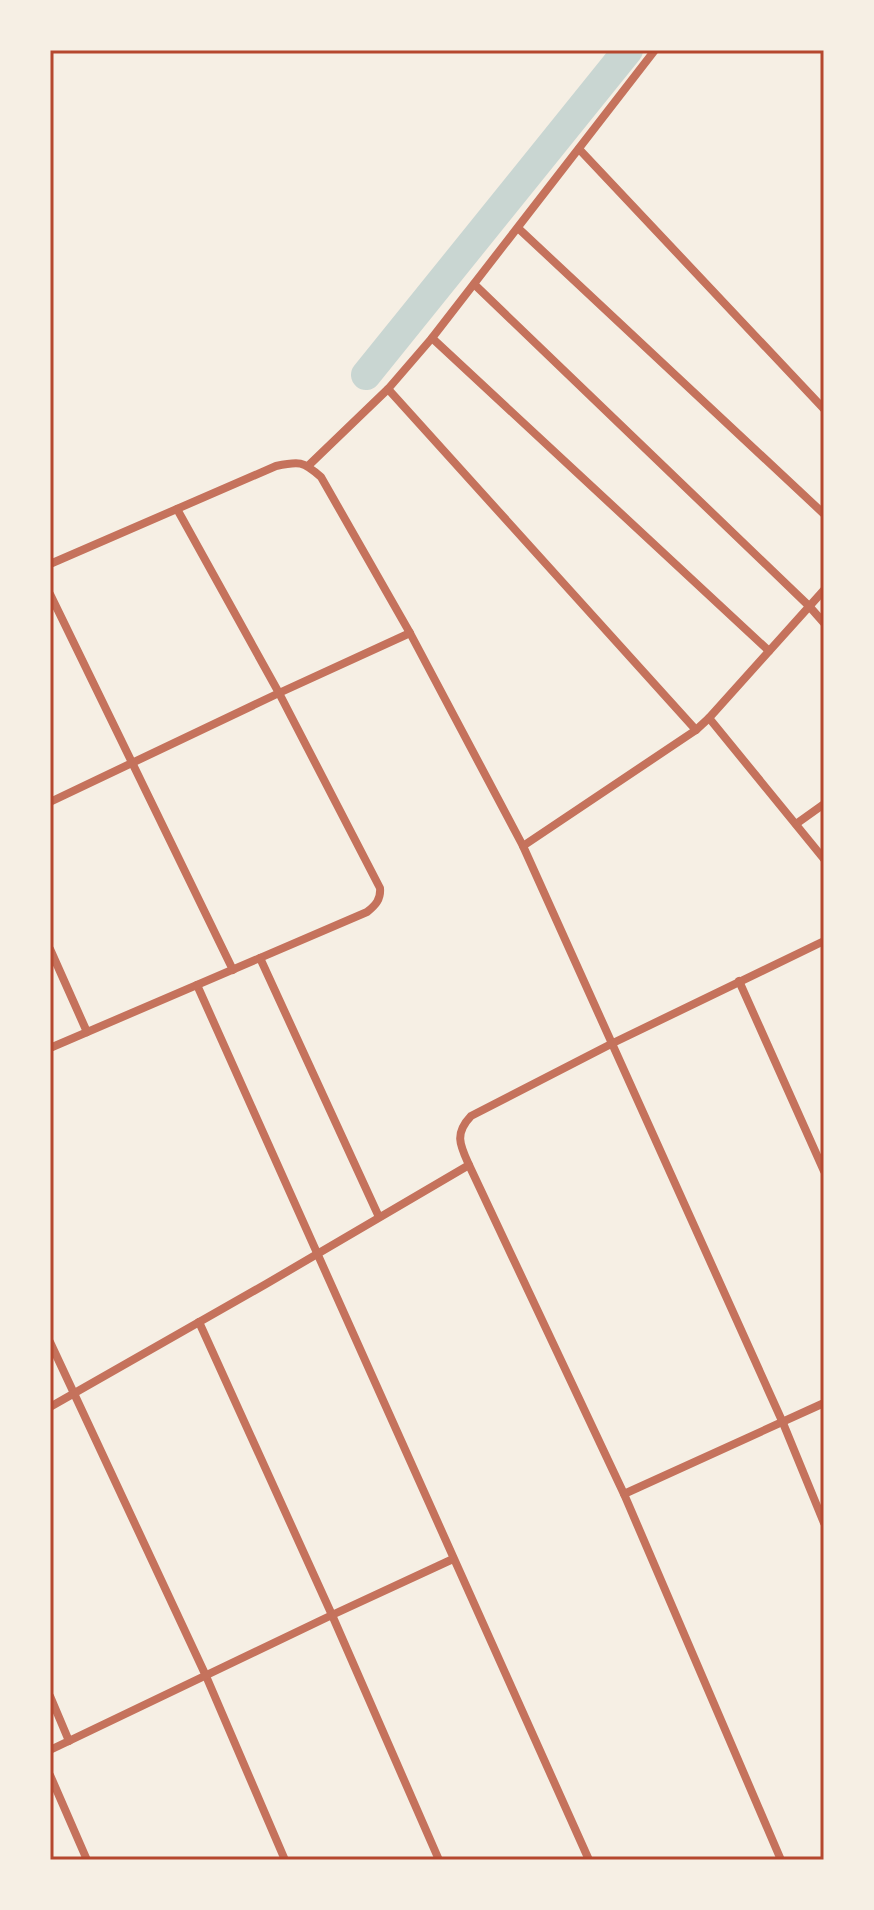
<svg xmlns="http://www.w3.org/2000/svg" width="874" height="1910" viewBox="0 0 874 1910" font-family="Barlow,sans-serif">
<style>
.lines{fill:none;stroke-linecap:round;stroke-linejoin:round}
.canal{stroke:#c9d6d2;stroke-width:30}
.minor{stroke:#c5725c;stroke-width:8}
.neatline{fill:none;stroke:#b5482f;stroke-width:3}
</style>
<rect width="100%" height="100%" fill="#f6efe4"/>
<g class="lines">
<path class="canal" d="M 366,375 L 628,50"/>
<g class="minor">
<path d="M 579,149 L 824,409"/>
<path d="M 518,228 L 824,514"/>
<path d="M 474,284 L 809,606 L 824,623"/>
<path d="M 432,338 L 769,651"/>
<path d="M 388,389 L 696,730"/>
<path d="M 308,466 L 388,389 L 432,338 L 655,50"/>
<path d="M 50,564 L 276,466 C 299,461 303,461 321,477 L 410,633 L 523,846 L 783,1423 L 824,1523"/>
<path d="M 824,590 L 709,718 L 824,859"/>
<path d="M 50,594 L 233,970"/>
<path d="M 50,802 L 279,693 L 410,633"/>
<path d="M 796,824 L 824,804"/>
<path d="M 523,846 L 696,730 L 709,718"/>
<path d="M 50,949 L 87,1032"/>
<path d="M 260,958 L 379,1217"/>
<path d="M 739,981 L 824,1171"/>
<path d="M 197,985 L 589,1860"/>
<path d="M 50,1048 L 367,912 C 376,905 381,899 380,888 L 279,693 L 177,509"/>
<path d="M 199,1322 L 332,1615 L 439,1860"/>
<path d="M 50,1342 L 206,1676 L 285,1860"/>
<path d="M 50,1407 L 266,1284 L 469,1165"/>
<path d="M 624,1494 L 824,1403"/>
<path d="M 50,1696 L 69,1741"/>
<path d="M 50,1750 L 332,1615 L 453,1559"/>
<path d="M 50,1775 L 87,1860"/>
<path d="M 781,1860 L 624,1494 L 469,1165 C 460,1145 454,1134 471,1116 L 613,1043 L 824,941"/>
</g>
</g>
<rect width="874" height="1910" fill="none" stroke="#f6efe4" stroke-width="104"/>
<rect x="52" y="52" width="770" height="1806" class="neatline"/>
</svg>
